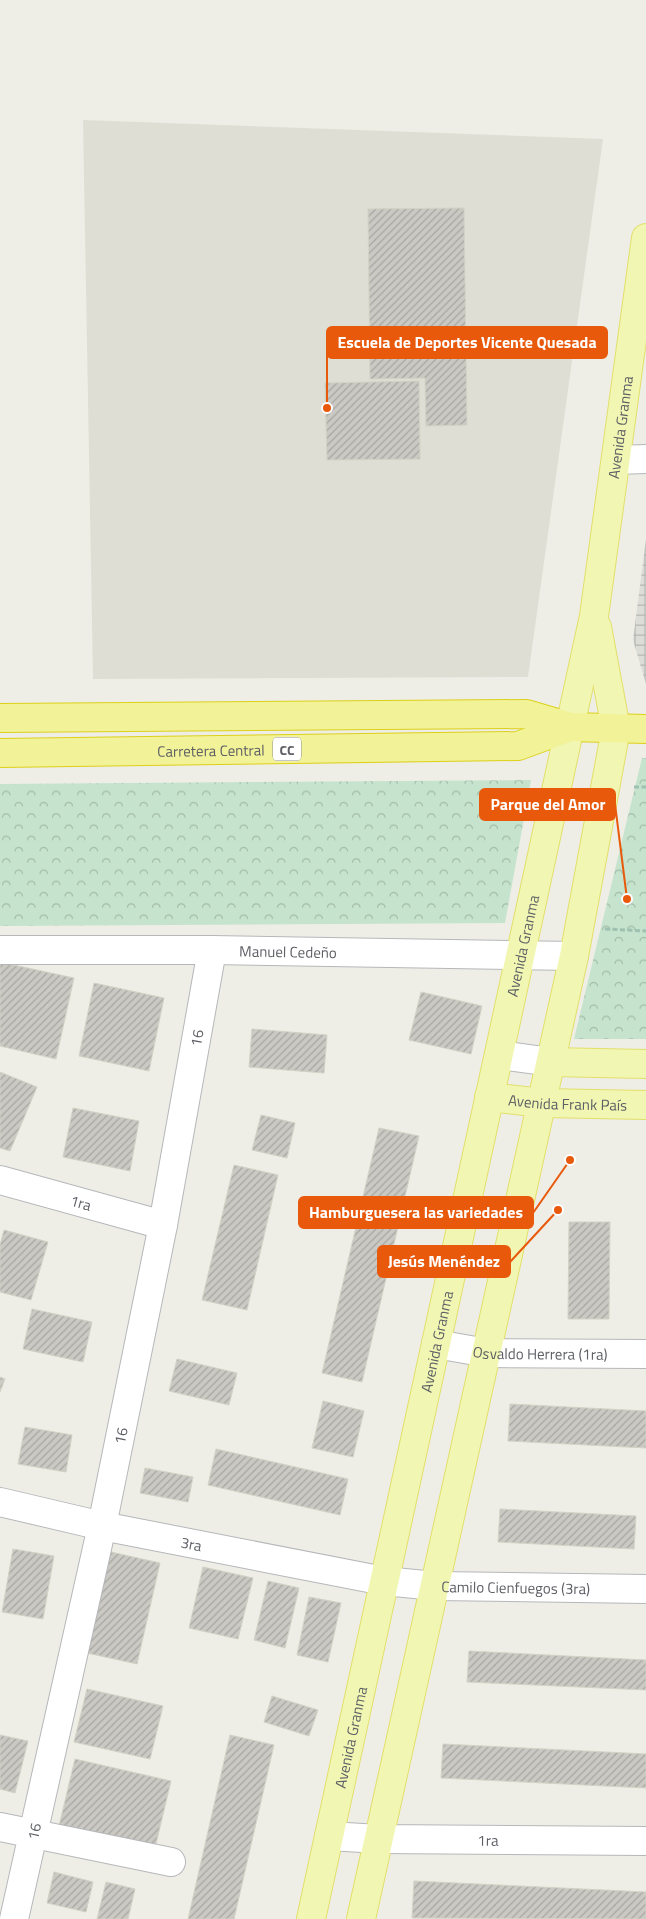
<svg xmlns="http://www.w3.org/2000/svg" width="646" height="1919" viewBox="0 0 646 1919" font-family="'Titillium Web',sans-serif">
<style>
.industrial{fill:url(#industrial-grid)}
.education{fill:#deded4}
.park{fill:url(#park-crowns)}
.building{fill:url(#building-hatch);stroke:#d2d2c5}
.lines{fill:none;stroke-linecap:round;stroke-linejoin:round}
.minor-casing{stroke:#b6b7bb;stroke-width:30}
.major-casing{stroke:#e3df6a;stroke-width:30}
.highway-casing{stroke:#ddd018;stroke-width:30}
.path{stroke:#9ec1b1;stroke-width:3;stroke-dasharray:5 2.5;stroke-linecap:butt}
.minor{stroke:#fff;stroke-width:28}
.major{stroke:#f1f7b3;stroke-width:28}
.highway{stroke:#f2f299;stroke-width:28}
.labels{text-anchor:middle;dominant-baseline:central;stroke-width:4;stroke-linejoin:round;paint-order:stroke}
.shield{fill:#fff;stroke:#8e8f93;stroke-width:1}
.shield-label{font-size:14px;font-weight:bold;fill:#5e5f65}
.street-label{font-size:15px;fill:#5e5f65;stroke:#fff}
.leader{fill:none;stroke:#e8590c;stroke-width:2}
.callout-dot{fill:#e8590c;stroke:#fff;stroke-width:2}
.callout{fill:#e8590c;stroke:#e8590c;stroke-width:2}
.callout-label{font-size:16px;text-anchor:middle;font-weight:bold;fill:#fff}
</style>
<defs>
<pattern id="industrial-grid" width="8" height="8" patternUnits="userSpaceOnUse" patternTransform="scale(1.25)"><rect width="8" height="8" fill="#ddddd8"/><path d="M0 4h8M4 0v8" fill="none" stroke="#b6b6b3"/></pattern>
<pattern id="park-crowns" width="20" height="18" patternUnits="userSpaceOnUse" patternTransform="scale(1.25)"><rect width="20" height="18" fill="#c5e3cd"/><path d="M2 6a3 3 0 1 1 6 0M12 15a3 3 0 1 1 6 0" fill="none" stroke="#a3bbaa"/></pattern>
<pattern id="building-hatch" width="6" height="6" patternUnits="userSpaceOnUse" patternTransform="scale(1.25)"><rect width="6" height="6" fill="#cac9c3"/><path d="M-1 1l2-2M0 6l6-6M5 7l2-2" fill="none" stroke="#a7a6a2"/></pattern>
</defs>
<rect width="100%" height="100%" fill="#eeeee6"/>
<path class="industrial" d="M 646,539 L 646,684 L 633,640 Z"/>
<path class="education" d="M 83,120 L 603,139 L 528,677 L 93,679 Z"/>
<g class="park">
<path d="M 642,758 L 646,758 L 646,1039 L 574,1039 Z"/>
<path d="M 531,780 L 505,923 L 0,926 L 0,784 Z"/>
</g>
<g class="building">
<path d="M 464,208 L 467,425 L 426,426 L 425,378 L 370,379 L 368,209 Z"/>
<path d="M 419,381 L 420,459 L 327,460 L 325,383 Z"/>
<path d="M 0,962 L 74,978 L 56,1059 L 0,1046 Z"/>
<path d="M 94,983 L 164,998 L 149,1071 L 79,1056 Z"/>
<path d="M 421,992 L 482,1006 L 471,1054 L 409,1040 Z"/>
<path d="M 252,1029 L 327,1035 L 324,1073 L 249,1067 Z"/>
<path d="M 0,1072 L 37,1087 L 10,1151 L 0,1148 Z"/>
<path d="M 73,1108 L 139,1121 L 130,1171 L 63,1157 Z"/>
<path d="M 261,1115 L 295,1123 L 287,1158 L 252,1150 Z"/>
<path d="M 379,1128 L 419,1136 L 362,1382 L 322,1373 Z"/>
<path d="M 234,1165 L 278,1175 L 247,1310 L 202,1300 Z"/>
<path d="M 569,1222 L 610,1222 L 609,1319 L 568,1319 Z"/>
<path d="M 4,1230 L 48,1242 L 31,1300 L 0,1292 L 0,1245 Z"/>
<path d="M 32,1309 L 92,1322 L 83,1362 L 23,1349 Z"/>
<path d="M 177,1359 L 237,1373 L 229,1405 L 169,1391 Z"/>
<path d="M 0,1377 L 5,1379 L 0,1392 Z"/>
<path d="M 323,1401 L 364,1411 L 353,1457 L 312,1448 Z"/>
<path d="M 510,1404 L 646,1411 L 646,1448 L 508,1441 Z"/>
<path d="M 25,1427 L 72,1435 L 66,1472 L 18,1464 Z"/>
<path d="M 216,1449 L 348,1479 L 340,1515 L 208,1485 Z"/>
<path d="M 145,1468 L 193,1477 L 188,1502 L 140,1493 Z"/>
<path d="M 500,1509 L 636,1516 L 634,1549 L 498,1542 Z"/>
<path d="M 13,1549 L 54,1556 L 43,1619 L 2,1612 Z"/>
<path d="M 111,1552 L 160,1563 L 137,1664 L 87,1653 Z"/>
<path d="M 203,1567 L 253,1578 L 238,1639 L 189,1628 Z"/>
<path d="M 268,1581 L 299,1588 L 285,1648 L 254,1640 Z"/>
<path d="M 309,1597 L 341,1603 L 328,1662 L 297,1655 Z"/>
<path d="M 469,1651 L 646,1660 L 646,1690 L 467,1682 Z"/>
<path d="M 87,1689 L 163,1706 L 150,1759 L 74,1742 Z"/>
<path d="M 272,1696 L 318,1710 L 309,1736 L 264,1722 Z"/>
<path d="M 0,1735 L 28,1741 L 15,1793 L 0,1789 Z"/>
<path d="M 230,1735 L 274,1745 L 234,1919 L 188,1919 Z"/>
<path d="M 443,1744 L 646,1754 L 646,1788 L 441,1778 Z"/>
<path d="M 75,1759 L 171,1781 L 155,1848 L 59,1826 Z"/>
<path d="M 54,1872 L 93,1882 L 86,1912 L 47,1903 Z"/>
<path d="M 414,1881 L 646,1892 L 646,1919 L 412,1918 Z"/>
<path d="M 106,1882 L 135,1889 L 128,1919 L 97,1919 Z"/>
</g>
<g class="lines">
<defs>
<g id="minor">
<path d="M 616,460 L 646,459"/>
<path id="s1" d="M 0,950 L 212,950 L 574,956"/>
<path d="M 499,1055 L 551,1062"/>
<path id="s2" d="M 0,1180 L 163,1225"/>
<path id="s3" d="M 436,1344 L 487,1353 L 646,1354"/>
<path id="s4" d="M 0,1502 L 102,1526 L 384,1581 L 435,1586 L 646,1589"/>
<path d="M 0,1827 L 171,1862"/>
<path id="s5" d="M 329,1836 L 379,1839 L 646,1841"/>
<path id="s6" d="M 14,1919 L 102,1526 L 163,1225 L 212,950"/>
</g>
<g id="major">
<path d="M 551,1062 L 646,1064"/>
<path id="s7" d="M 489,1097 L 542,1103 L 646,1105"/>
<path id="s8" d="M 311,1919 L 594,616 L 646,238"/>
<path d="M 361,1919 L 574,956 L 616,729 L 597,627"/>
</g>
<g id="highway">
<path d="M 0,718 L 526,714 L 570,727 L 646,729"/>
<path id="s9" d="M 0,753 L 518,746 L 570,727"/>
</g>
</defs>
<use href="#minor" class="minor-casing"/>
<use href="#major" class="major-casing"/>
<use href="#highway" class="highway-casing"/>
<g class="path">
<path d="M 634,787 L 646,787"/>
<path d="M 605,929 L 646,931"/>
</g>
<use href="#minor" class="minor"/>
<use href="#major" class="major"/>
<use href="#highway" class="highway"/>
</g>
<g class="labels">
<rect class="shield" x="273" y="737.5" width="28" height="23" rx="4"/>
<g class="shield-label">
<text x="287" y="749">CC</text>
</g>
<g class="street-label">
<text stroke="none"><textPath href="#s8" startOffset="1524">Avenida Granma</textPath></text>
<text stroke="none"><textPath href="#s9" startOffset="211">Carretera Central</textPath></text>
<text stroke="none"><textPath href="#s8" startOffset="996">Avenida Granma</textPath></text>
<text stroke="none"><textPath href="#s1" startOffset="288">Manuel Cedeño</textPath></text>
<text stroke="none"><textPath href="#s6" startOffset="900">16</textPath></text>
<text stroke="none"><textPath href="#s7" startOffset="79">Avenida Frank País</textPath></text>
<text stroke="none"><textPath href="#s2" startOffset="84">1ra</textPath></text>
<text stroke="none"><textPath href="#s8" startOffset="591">Avenida Granma</textPath></text>
<text stroke="none"><textPath href="#s3" startOffset="105">Osvaldo Herrera (1ra)</textPath></text>
<text stroke="none"><textPath href="#s6" startOffset="495">16</textPath></text>
<text stroke="none"><textPath href="#s4" startOffset="196">3ra</textPath></text>
<text stroke="none"><textPath href="#s4" startOffset="524">Camilo Cienfuegos (3ra)</textPath></text>
<text stroke="none"><textPath href="#s8" startOffset="186">Avenida Granma</textPath></text>
<text stroke="none"><textPath href="#s6" startOffset="90">16</textPath></text>
<text stroke="none"><textPath href="#s5" startOffset="159">1ra</textPath></text>
</g>
</g>
<path class="leader" d="M327 408L327 342M627 899L615 804M570 1160L533 1213M558 1210L510 1262"/>
<g class="callout-dot">
<circle cx="327" cy="408" r="5"/>
<circle cx="627" cy="899" r="5"/>
<circle cx="570" cy="1160" r="5"/>
<circle cx="558" cy="1210" r="5"/>
</g>
<g class="callout">
<rect x="327" y="327" width="280" height="31" rx="5"/>
<rect x="480" y="789" width="135" height="31" rx="5"/>
<rect x="299" y="1197" width="234" height="31" rx="5"/>
<rect x="378" y="1246" width="132" height="31" rx="5"/>
</g>
<g class="callout-label">
<text x="467" y="348">Escuela de Deportes Vicente Quesada</text>
<text x="548" y="810">Parque del Amor</text>
<text x="416" y="1218">Hamburguesera las variedades</text>
<text x="444" y="1267">Jesús Menéndez</text>
</g>
</svg>
